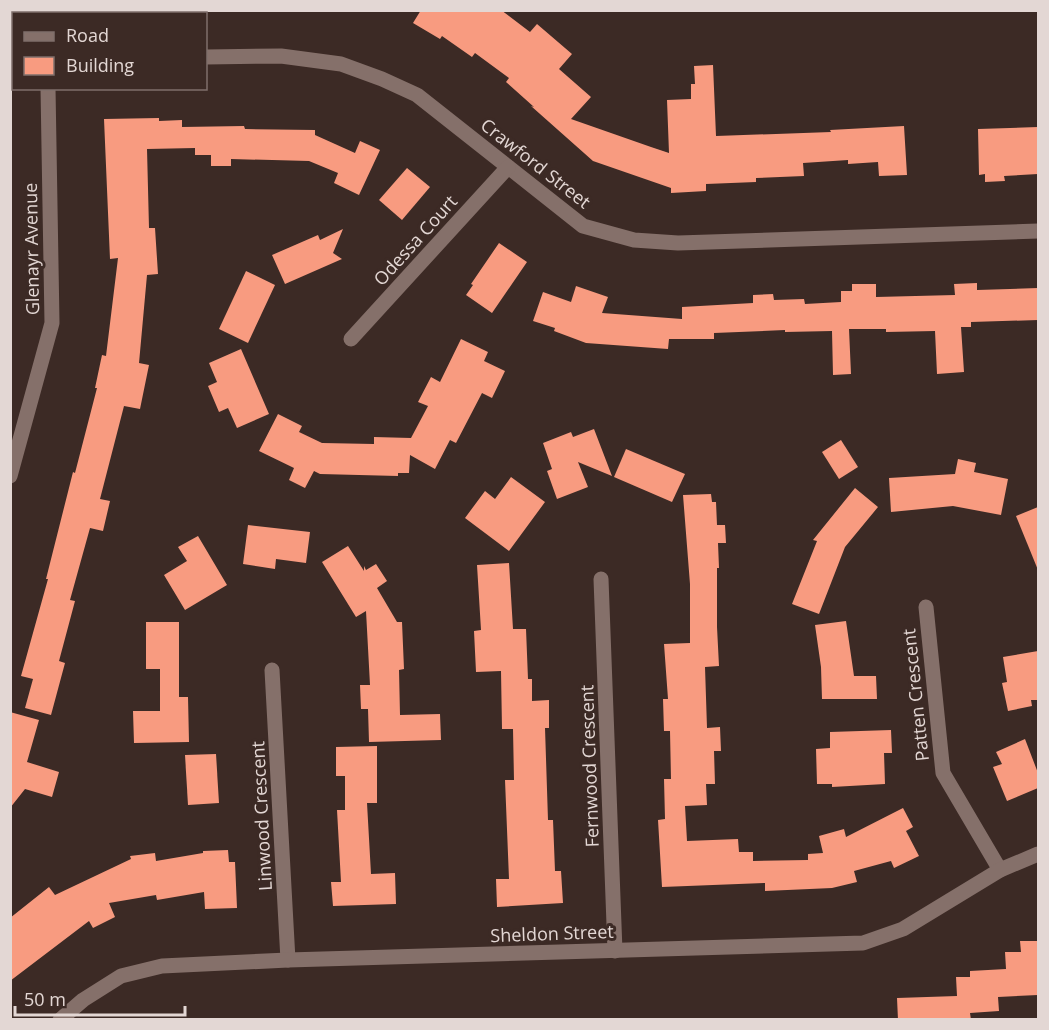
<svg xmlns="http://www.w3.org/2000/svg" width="1049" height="1030" viewBox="0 0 1049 1030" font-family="'Open Sans',sans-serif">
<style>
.building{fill:#f89b80}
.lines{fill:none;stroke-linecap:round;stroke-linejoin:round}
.street{stroke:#85706a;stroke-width:15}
.labels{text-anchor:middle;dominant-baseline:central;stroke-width:6;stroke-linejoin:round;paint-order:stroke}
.street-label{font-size:18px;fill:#e3d7d4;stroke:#3c2a25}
</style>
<rect width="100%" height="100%" fill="#3c2a25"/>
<g class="building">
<path d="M 421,10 L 501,10 L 530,32 L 537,24 L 572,54 L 559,69 L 591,97 L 571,119 L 651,147 L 669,153 L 667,100 L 691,99 L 691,84 L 695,84 L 694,66 L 713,65 L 716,136 L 831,132 L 830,130 L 904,126 L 907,175 L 879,176 L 878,162 L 848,164 L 848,160 L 803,163 L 804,176 L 756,178 L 756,182 L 706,184 L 706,191 L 671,193 L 671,188 L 593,161 L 531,106 L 534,107 L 506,82 L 509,78 L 475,53 L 472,57 L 442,36 L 440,39 L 413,23 Z"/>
<path d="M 159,118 L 159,121 L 182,120 L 182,127 L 244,126 L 245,129 L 315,130 L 315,135 L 355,153 L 360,141 L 380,150 L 359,195 L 334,183 L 338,173 L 309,161 L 231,159 L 231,166 L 211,166 L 211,155 L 195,155 L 195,148 L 147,149 L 149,228 L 155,228 L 158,274 L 147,275 L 139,363 L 149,365 L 140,409 L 124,406 L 100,499 L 110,501 L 103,531 L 90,528 L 70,600 L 75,601 L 59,661 L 65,663 L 51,715 L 25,708 L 33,679 L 21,676 L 48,579 L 46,579 L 73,472 L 75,473 L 97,388 L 95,388 L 102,355 L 106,356 L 118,258 L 110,259 L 104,119 Z"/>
<path d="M 1038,127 L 1038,174 L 1004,176 L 1005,181 L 985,182 L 985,174 L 979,175 L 978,129 Z"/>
<path d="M 407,168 L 430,187 L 402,220 L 379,200 Z"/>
<path d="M 343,229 L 333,253 L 342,259 L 285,284 L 272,255 L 318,235 L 320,240 Z"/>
<path d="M 499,243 L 527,262 L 492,313 L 466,295 L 473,285 L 471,284 Z"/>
<path d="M 246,271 L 275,285 L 248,343 L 219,329 Z"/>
<path d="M 977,283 L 977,290 L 1038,288 L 1038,320 L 971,322 L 971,327 L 961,327 L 964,372 L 937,374 L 935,331 L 886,332 L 886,329 L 849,329 L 851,374 L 833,375 L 832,331 L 785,332 L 785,330 L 714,333 L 714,339 L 669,339 L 668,349 L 586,343 L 554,331 L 555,328 L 533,321 L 543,292 L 571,302 L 576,286 L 608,297 L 602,313 L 682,319 L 682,307 L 753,303 L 753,295 L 773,294 L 774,300 L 804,299 L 805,304 L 841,302 L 841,291 L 852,291 L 852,284 L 876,284 L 876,297 L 955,295 L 954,284 Z"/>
<path d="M 461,339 L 488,352 L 484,361 L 505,371 L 492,398 L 482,393 L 456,443 L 450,440 L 435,469 L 410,455 L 409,473 L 398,473 L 398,476 L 320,474 L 314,471 L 305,488 L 289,480 L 294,468 L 259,451 L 278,414 L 302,426 L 299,432 L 322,443 L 374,444 L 374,437 L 411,438 L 428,406 L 418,402 L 431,377 L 440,382 Z"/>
<path d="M 241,349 L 269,414 L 237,428 L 228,408 L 219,412 L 208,386 L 217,382 L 209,363 Z"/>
<path d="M 594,429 L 612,476 L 578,462 L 588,487 L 557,499 L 547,471 L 552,469 L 543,443 L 571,432 L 573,437 Z"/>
<path d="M 841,440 L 858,467 L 839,479 L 822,452 Z"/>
<path d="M 626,449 L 685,474 L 672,502 L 614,477 Z"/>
<path d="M 958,459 L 976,463 L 974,472 L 1008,479 L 1001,515 L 953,506 L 891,512 L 889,478 L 955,474 Z"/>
<path d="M 511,477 L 545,502 L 509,551 L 465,518 L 485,491 L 495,499 Z"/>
<path d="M 855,488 L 878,507 L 845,547 L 819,614 L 792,604 L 817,541 L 813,540 Z"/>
<path d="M 711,494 L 712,502 L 716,502 L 717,525 L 725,525 L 726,543 L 718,543 L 719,568 L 717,568 L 717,627 L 719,666 L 705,667 L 707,728 L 720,727 L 721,751 L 714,751 L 715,784 L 706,784 L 707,805 L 685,806 L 687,841 L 738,839 L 739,852 L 753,852 L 753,861 L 808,860 L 808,854 L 823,853 L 819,836 L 844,829 L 846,837 L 903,808 L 913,827 L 906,831 L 919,856 L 894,868 L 891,861 L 854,871 L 857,882 L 832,888 L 765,891 L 765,883 L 662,887 L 658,820 L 665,819 L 664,779 L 671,779 L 670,731 L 664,731 L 663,699 L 668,699 L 664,644 L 690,643 L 690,584 L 683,495 Z"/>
<path d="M 1038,507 L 1038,570 L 1016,516 Z"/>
<path d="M 248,525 L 310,532 L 306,563 L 276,559 L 275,569 L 243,564 Z"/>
<path d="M 198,536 L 227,585 L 185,610 L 164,575 L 187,561 L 178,547 Z"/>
<path d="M 348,546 L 364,571 L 364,566 L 366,570 L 376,564 L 387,581 L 377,588 L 397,622 L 402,622 L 404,669 L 399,670 L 400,715 L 440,714 L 441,740 L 369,742 L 368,709 L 361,709 L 360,685 L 370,685 L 366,611 L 356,617 L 322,562 Z"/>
<path d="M 509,563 L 513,629 L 526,629 L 528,679 L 532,679 L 532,701 L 549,700 L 549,728 L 545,728 L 548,820 L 553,820 L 555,871 L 561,871 L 563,903 L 497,907 L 496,879 L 509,879 L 505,780 L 514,780 L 513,729 L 502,729 L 501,671 L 476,672 L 474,631 L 481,630 L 477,565 Z"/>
<path d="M 846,621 L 854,676 L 876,676 L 877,699 L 822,699 L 821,667 L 815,625 Z"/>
<path d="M 146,622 L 179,622 L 179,697 L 188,697 L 189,742 L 134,743 L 133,711 L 160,711 L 160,669 L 146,669 Z"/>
<path d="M 1038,651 L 1038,700 L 1031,700 L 1032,706 L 1008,711 L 1002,683 L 1007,682 L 1003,657 Z"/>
<path d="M 10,712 L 39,720 L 27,762 L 59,772 L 52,797 L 25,789 L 10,808 Z"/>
<path d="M 891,730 L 892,753 L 884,753 L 885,784 L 832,787 L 832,784 L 817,784 L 816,749 L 830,748 L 830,732 Z"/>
<path d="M 1025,739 L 1038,773 L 1038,788 L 1007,801 L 993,767 L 1002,764 L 996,752 Z"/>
<path d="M 377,746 L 377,803 L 367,803 L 371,874 L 395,873 L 396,904 L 333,906 L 331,882 L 341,882 L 337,810 L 345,810 L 345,776 L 336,776 L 336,747 Z"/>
<path d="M 216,754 L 219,803 L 188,805 L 185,755 Z"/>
<path d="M 228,850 L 229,862 L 235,862 L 237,908 L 205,909 L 204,892 L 157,900 L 156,895 L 109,903 L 115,917 L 93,928 L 89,921 L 10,981 L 10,918 L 49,887 L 55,895 L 131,859 L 130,856 L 155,853 L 156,861 L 203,853 L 203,851 Z"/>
<path d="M 1020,941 L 1038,941 L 1038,995 L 998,997 L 999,1011 L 970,1013 L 971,1020 L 898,1020 L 897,998 L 957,996 L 956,977 L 970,977 L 970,971 L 1006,969 L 1005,952 L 1021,952 Z"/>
</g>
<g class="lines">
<g class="street">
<path d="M 206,57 L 281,56 L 341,64 L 382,79 L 417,95 L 583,226 L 634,240 L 678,243 L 1038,231"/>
<path d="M 10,63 L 14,63"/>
<path d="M 351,339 L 508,167"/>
<path d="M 10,476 L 52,323 L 48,88"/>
<path d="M 601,579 L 615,951"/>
<path d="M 926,607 L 943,773 L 1000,870"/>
<path d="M 272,670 L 288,960"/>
<path d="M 60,1020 L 83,1000 L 121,976 L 162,966 L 288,960 L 863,943 L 903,929 L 1000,870 L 1038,854"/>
</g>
</g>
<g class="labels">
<g class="street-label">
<text transform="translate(536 163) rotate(38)">Crawford Street</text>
<text transform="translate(415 240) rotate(-48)">Odessa Court</text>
<text transform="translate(31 249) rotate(-91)">Glenayr Avenue</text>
<text transform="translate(915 695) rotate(-96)">Patten Crescent</text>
<text transform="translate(589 766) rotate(-92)">Fernwood Crescent</text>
<text transform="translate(261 816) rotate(-93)">Linwood Crescent</text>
<text transform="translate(552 933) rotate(-2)">Sheldon Street</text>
</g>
</g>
<rect width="1049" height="1030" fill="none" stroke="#e3d7d4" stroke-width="24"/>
<rect x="12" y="12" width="195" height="78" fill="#3c2a25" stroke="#7f6f6b" stroke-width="1.5"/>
<rect x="24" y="32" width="30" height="9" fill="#85706a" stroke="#7f6f6b" stroke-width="1.5"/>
<text x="66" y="42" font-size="18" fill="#e3d7d4">Road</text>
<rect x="24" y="57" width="30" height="18" fill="#f89b80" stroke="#7f6f6b" stroke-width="1.5"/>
<text x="66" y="72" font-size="18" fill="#e3d7d4">Building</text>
<path d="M15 1006v9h170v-9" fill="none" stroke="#e3d7d4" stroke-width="3"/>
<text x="24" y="1006" font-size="18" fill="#e3d7d4" stroke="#3c2a25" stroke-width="4.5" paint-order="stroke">50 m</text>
</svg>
